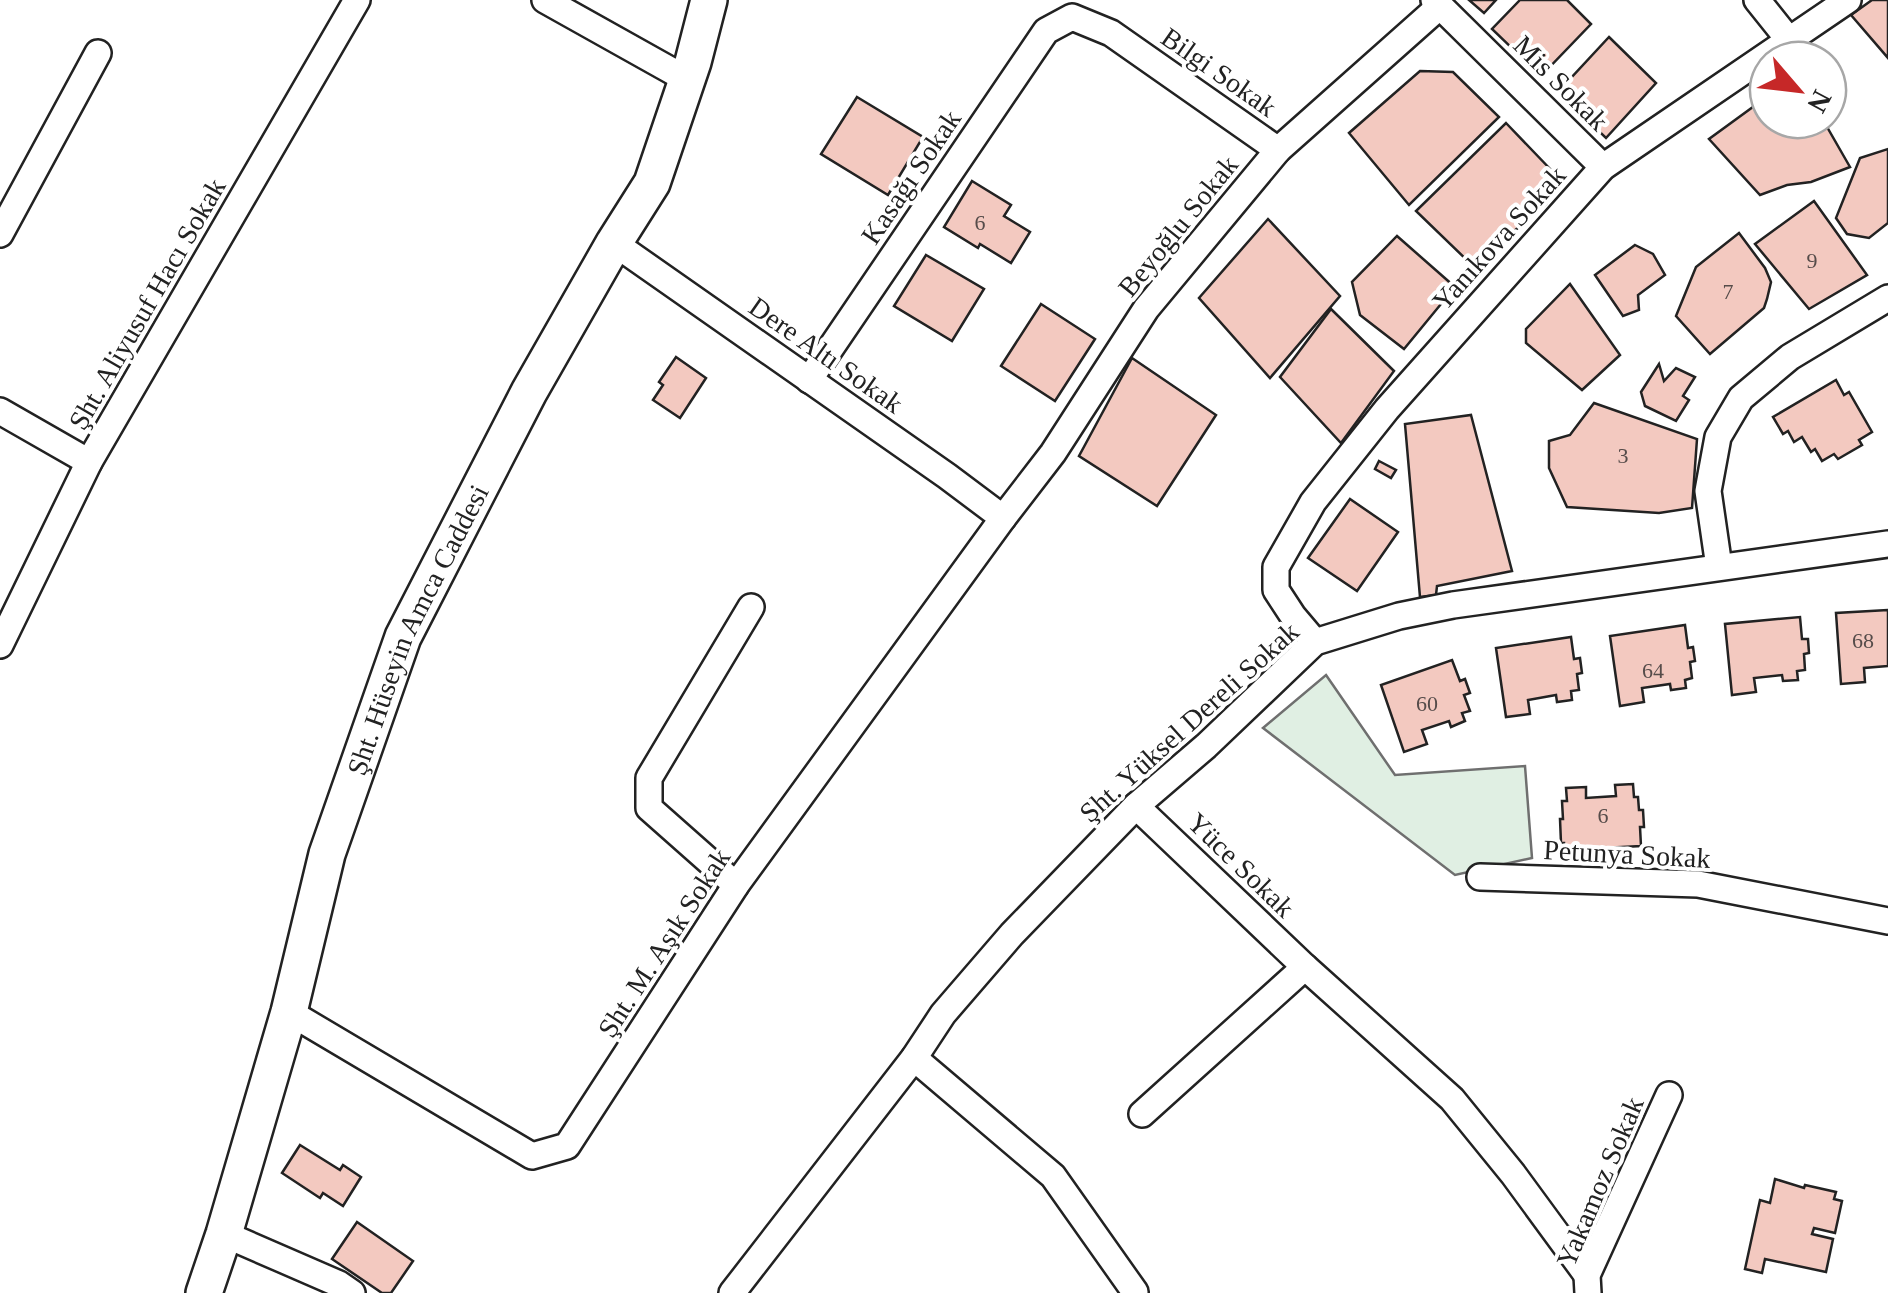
<svg xmlns="http://www.w3.org/2000/svg" width="1888" height="1293" viewBox="0 0 1888 1293" font-family="Georgia,serif">
<style>
.green{fill:#e0efe3;stroke:#6f6f6f;stroke-width:2.5}
.building{fill:#f3c9c0;stroke:#222;stroke-width:2.5}
.lines{fill:none;stroke-linecap:round;stroke-linejoin:round}
.street-casing{stroke:#222;stroke-width:30}
.secondary-casing{stroke:#222;stroke-width:40}
.street{stroke:#fff;stroke-width:25}
.secondary{stroke:#fff;stroke-width:35}
.labels{text-anchor:middle;dominant-baseline:central;stroke-width:8;stroke-linejoin:round;paint-order:stroke}
.number-label{font-size:22px;fill:#564c4a}
.street-label{font-size:28px;fill:#222;stroke:#fff}
</style>
<rect width="100%" height="100%" fill="#fff"/>
<path class="green" d="M 1326,675 L 1395,775 L 1525,766 L 1532,858 L 1455,875 L 1263,728 Z"/>
<g class="building">
<path d="M 1469,0 L 1496,0 L 1484,13 Z"/>
<path d="M 1520,0 L 1567,0 L 1591,24 L 1541,76 L 1492,29 Z"/>
<path d="M 1872,0 L 1888,0 L 1888,58 L 1851,15 Z"/>
<path d="M 1609,37 L 1656,83 L 1606,138 L 1558,92 Z"/>
<path d="M 1420,71 L 1453,72 L 1499,117 L 1409,205 L 1349,133 Z"/>
<path d="M 1768,96 L 1768,120 L 1823,120 L 1850,167 L 1811,182 L 1787,185 L 1760,195 L 1709,139 Z"/>
<path d="M 857,97 L 923,137 L 888,195 L 821,154 Z"/>
<path d="M 1506,123 L 1554,173 L 1546,204 L 1473,266 L 1416,211 Z"/>
<path d="M 1888,149 L 1888,223 L 1869,238 L 1847,234 L 1836,218 L 1860,158 Z"/>
<path d="M 972,181 L 1011,205 L 1004,216 L 1030,232 L 1011,263 L 980,244 L 978,248 L 944,227 Z"/>
<path d="M 1814,201 L 1867,275 L 1809,309 L 1755,244 Z"/>
<path d="M 1268,219 L 1340,296 L 1270,378 L 1199,298 Z"/>
<path d="M 1739,233 L 1765,268 L 1771,282 L 1767,299 L 1764,308 L 1710,354 L 1676,316 L 1696,267 Z"/>
<path d="M 1397,236 L 1455,287 L 1404,349 L 1360,315 L 1352,282 Z"/>
<path d="M 1635,245 L 1653,254 L 1665,275 L 1638,295 L 1639,310 L 1623,316 L 1595,275 Z"/>
<path d="M 926,255 L 984,289 L 952,341 L 894,306 Z"/>
<path d="M 1570,284 L 1620,355 L 1582,390 L 1526,343 L 1526,329 Z"/>
<path d="M 1041,304 L 1095,339 L 1055,401 L 1001,366 Z"/>
<path d="M 1331,309 L 1394,371 L 1341,443 L 1280,377 Z"/>
<path d="M 676,357 L 706,378 L 680,418 L 653,400 L 663,385 L 659,382 Z"/>
<path d="M 1132,358 L 1216,415 L 1157,506 L 1079,456 Z"/>
<path d="M 1659,364 L 1664,381 L 1676,368 L 1695,377 L 1683,396 L 1689,400 L 1676,421 L 1645,406 L 1641,392 Z"/>
<path d="M 1836,380 L 1844,395 L 1849,392 L 1872,432 L 1859,440 L 1862,445 L 1838,459 L 1834,454 L 1822,461 L 1815,449 L 1811,452 L 1802,437 L 1794,442 L 1788,431 L 1783,434 L 1773,417 Z"/>
<path d="M 1594,403 L 1697,439 L 1692,508 L 1659,513 L 1567,507 L 1549,468 L 1549,441 L 1570,435 Z"/>
<path d="M 1471,415 L 1512,571 L 1437,586 L 1436,595 L 1420,597 L 1405,424 Z"/>
<path d="M 1379,461 L 1396,470 L 1391,478 L 1375,469 Z"/>
<path d="M 1350,499 L 1398,532 L 1357,591 L 1308,558 Z"/>
<path d="M 1888,610 L 1888,666 L 1864,668 L 1865,682 L 1841,684 L 1836,613 Z"/>
<path d="M 1800,617 L 1802,639 L 1808,639 L 1809,653 L 1804,654 L 1805,670 L 1797,671 L 1798,680 L 1783,681 L 1782,675 L 1754,678 L 1756,692 L 1732,695 L 1725,624 Z"/>
<path d="M 1685,625 L 1688,648 L 1693,647 L 1695,661 L 1690,662 L 1692,678 L 1685,680 L 1686,688 L 1671,690 L 1670,684 L 1642,688 L 1644,702 L 1620,706 L 1610,636 Z"/>
<path d="M 1571,637 L 1574,659 L 1580,658 L 1582,673 L 1577,674 L 1579,690 L 1571,691 L 1572,700 L 1557,702 L 1556,695 L 1528,700 L 1530,714 L 1506,717 L 1496,648 Z"/>
<path d="M 1452,660 L 1460,681 L 1465,679 L 1470,693 L 1464,695 L 1470,711 L 1462,713 L 1465,721 L 1451,727 L 1449,721 L 1422,730 L 1427,744 L 1404,752 L 1381,685 Z"/>
<path d="M 1633,784 L 1634,797 L 1638,797 L 1639,810 L 1643,810 L 1644,827 L 1640,827 L 1641,846 L 1564,850 L 1564,843 L 1561,843 L 1560,819 L 1563,819 L 1562,801 L 1567,801 L 1566,788 L 1586,787 L 1586,798 L 1616,796 L 1615,785 Z"/>
<path d="M 300,1145 L 340,1170 L 343,1165 L 361,1177 L 343,1206 L 323,1193 L 320,1198 L 282,1173 Z"/>
<path d="M 1775,1179 L 1804,1188 L 1805,1185 L 1836,1192 L 1834,1199 L 1842,1201 L 1835,1233 L 1814,1228 L 1812,1234 L 1833,1239 L 1826,1272 L 1765,1259 L 1762,1273 L 1745,1269 L 1760,1200 L 1770,1203 Z"/>
<path d="M 357,1222 L 413,1261 L 391,1293 L 382,1293 L 332,1259 Z"/>
</g>
<g class="lines">
<defs>
<g id="street">
<path d="M 545,0 L 688,80"/>
<path d="M 1434,0 L 1603,167"/>
<path d="M 1757,0 L 1789,40"/>
<path d="M 0,234 L 98,53"/>
<path d="M 614,243 L 947,476 L 1003,518"/>
<path d="M 809,380 L 1046,31 L 1072,17 L 1111,33 L 1278,150"/>
<path d="M 0,411 L 89,462"/>
<path d="M 1719,567 L 1708,491 L 1718,437 L 1741,398 L 1790,357 L 1888,298"/>
<path d="M 1315,642 L 1293,616 L 1276,590 L 1276,567 L 1313,502 L 1387,409 L 1603,167 L 1848,0"/>
<path d="M 0,645 L 89,462 L 357,0"/>
<path d="M 1136,806 L 1305,967 L 1452,1099 L 1513,1174 L 1587,1275"/>
<path d="M 1480,877 L 1698,884 L 1888,921"/>
<path d="M 736,885 L 649,808 L 649,778 L 751,607"/>
<path d="M 289,1012 L 532,1156 L 567,1146 L 736,885 L 1003,518 L 1053,453 L 1146,309 L 1278,150 L 1440,6"/>
<path d="M 914,1058 L 1053,1176 L 1135,1292"/>
<path d="M 1142,1114 L 1305,967"/>
<path d="M 224,1234 L 339,1284 L 352,1293"/>
<path d="M 732,1293 L 914,1058 L 943,1014 L 1012,934 L 1136,806 L 1206,746 L 1315,642 L 1399,616 L 1453,605 L 1888,544"/>
<path d="M 1588,1293 L 1587,1275 L 1669,1095"/>
</g>
<g id="secondary">
<path id="s1" d="M 204,1293 L 224,1234 L 289,1012 L 327,854 L 403,637 L 529,392 L 614,243 L 652,183 L 693,62 L 709,0"/>
</g>
</defs>
<use href="#street" class="street-casing"/>
<use href="#secondary" class="secondary-casing"/>
<use href="#street" class="street"/>
<use href="#secondary" class="secondary"/>
</g>
<g class="labels">
<g class="number-label">
<text x="980" y="222">6</text>
<text x="1812" y="260">9</text>
<text x="1728" y="291">7</text>
<text x="1623" y="455">3</text>
<text x="1863" y="640">68</text>
<text x="1653" y="670">64</text>
<text x="1427" y="703">60</text>
<text x="1603" y="815">6</text>
</g>
<g class="street-label">
<text transform="translate(1219 72) rotate(35)">Bilgi Sokak</text>
<text transform="translate(1561 83) rotate(45)">Mis Sokak</text>
<text transform="translate(911 177) rotate(-56)">Kasağı Sokak</text>
<text transform="translate(1178 226) rotate(-51)">Beyoğlu Sokak</text>
<text transform="translate(1499 238) rotate(-48)">Yanıkova Sokak</text>
<text transform="translate(147 304) rotate(-60)">Şht. Aliyusuf Hacı Sokak</text>
<text transform="translate(826 355) rotate(35)">Dere Altı Sokak</text>
<text stroke="none"><textPath href="#s1" startOffset="698">Şht. Hüseyin Amca Caddesi</textPath></text>
<text transform="translate(1189 722) rotate(-42)">Şht. Yüksel Dereli Sokak</text>
<text transform="translate(1627 854) rotate(3)">Petunya Sokak</text>
<text transform="translate(1241 865) rotate(44)">Yüce Sokak</text>
<text transform="translate(664 943) rotate(-57)">Şht. M. Aşık Sokak</text>
<text transform="translate(1600 1182) rotate(-67)">Yakamoz Sokak</text>
</g>
</g>
<g transform="translate(1798 90) rotate(118)"><circle r="48" fill="#ffffff" stroke="#a7a7a7" stroke-width="2.5"/>
<path d="M0-8L18 38L0 25L-18 38Z" fill="#c62828"/>
<text y="-15" font-size="28" font-weight="bold" text-anchor="middle" fill="#222222">N</text>
</g>
</svg>
